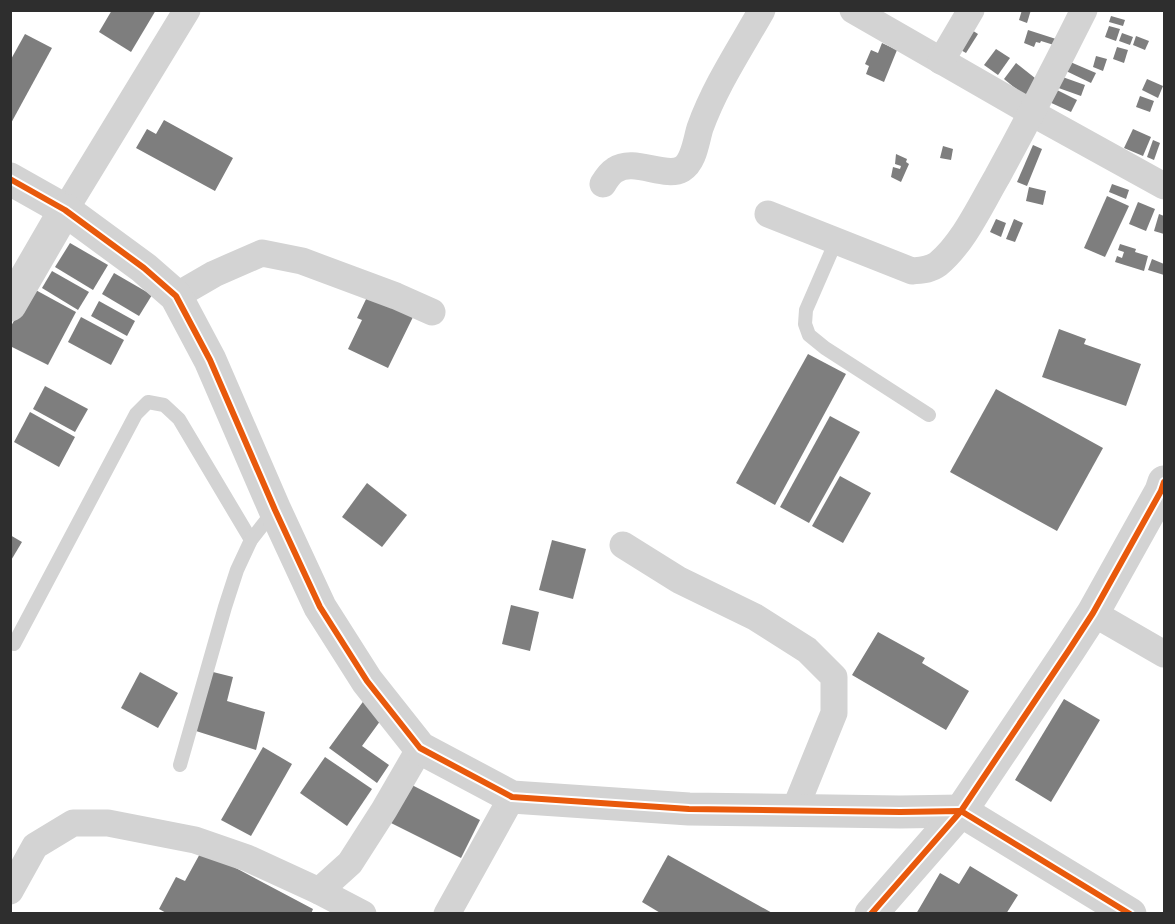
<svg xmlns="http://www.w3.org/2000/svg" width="1175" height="924" viewBox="0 0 1175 924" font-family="'Space Grotesk',sans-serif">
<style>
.building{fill:#7e7e7e}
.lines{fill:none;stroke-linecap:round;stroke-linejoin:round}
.service{stroke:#d3d3d3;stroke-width:14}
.minor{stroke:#d3d3d3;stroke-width:27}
.tertiary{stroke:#d3d3d3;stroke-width:33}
.cycleway-casing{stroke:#fff;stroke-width:10}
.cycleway{stroke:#e8590c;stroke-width:6}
</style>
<rect width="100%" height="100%" fill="#fff"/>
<g class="building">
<path d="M 112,10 L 156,10 L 131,52 L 99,32 Z"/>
<path d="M 1022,10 L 1031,10 L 1027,23 L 1019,20 Z"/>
<path d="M 1111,16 L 1125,20 L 1123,26 L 1109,22 Z"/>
<path d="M 964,25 L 978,34 L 966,53 L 952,45 Z"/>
<path d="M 1109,26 L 1120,29 L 1116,41 L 1105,37 Z"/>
<path d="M 1028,30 L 1056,39 L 1054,45 L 1041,41 L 1040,43 L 1036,42 L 1034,47 L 1024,43 Z"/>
<path d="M 1122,33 L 1133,37 L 1130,45 L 1119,41 Z"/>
<path d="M 25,34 L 52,48 L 10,125 L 10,61 Z"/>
<path d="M 1136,36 L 1149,41 L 1145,50 L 1133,45 Z"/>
<path d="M 882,43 L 897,50 L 884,82 L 866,74 L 869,66 L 865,64 L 871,50 L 878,53 Z"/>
<path d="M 1117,47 L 1128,50 L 1124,63 L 1113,59 Z"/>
<path d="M 996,49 L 1010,58 L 998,75 L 984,65 Z"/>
<path d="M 1096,56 L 1107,59 L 1103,71 L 1093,67 Z"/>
<path d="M 1068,61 L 1096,73 L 1091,83 L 1064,70 Z"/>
<path d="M 1016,63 L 1040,82 L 1027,98 L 1004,79 Z"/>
<path d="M 1057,75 L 1085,85 L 1081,96 L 1053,86 Z"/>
<path d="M 1147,79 L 1163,86 L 1158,98 L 1142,90 Z"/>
<path d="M 1053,88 L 1077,100 L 1071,112 L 1047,101 Z"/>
<path d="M 1140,96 L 1154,101 L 1150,112 L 1136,107 Z"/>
<path d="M 164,120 L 233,158 L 215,191 L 136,148 L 147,129 L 156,134 Z"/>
<path d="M 1133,129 L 1151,137 L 1143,156 L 1124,148 Z"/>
<path d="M 1153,140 L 1160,143 L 1154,160 L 1147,157 Z"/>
<path d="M 1033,145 L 1042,149 L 1027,186 L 1017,182 Z"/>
<path d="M 943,146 L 953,149 L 951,160 L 940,158 Z"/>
<path d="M 896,154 L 907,159 L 906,162 L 909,164 L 901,182 L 891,177 L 893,167 L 900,169 L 901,166 L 895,164 Z"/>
<path d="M 1112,184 L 1129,190 L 1126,199 L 1109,192 Z"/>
<path d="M 1029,187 L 1046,191 L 1043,205 L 1026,201 Z"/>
<path d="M 1107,196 L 1129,206 L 1105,257 L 1084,248 Z"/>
<path d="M 1138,202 L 1155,209 L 1146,231 L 1129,224 Z"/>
<path d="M 1159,214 L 1164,216 L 1164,234 L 1154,231 Z"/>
<path d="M 996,219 L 1006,223 L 1001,237 L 990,232 Z"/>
<path d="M 1014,219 L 1023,223 L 1015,242 L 1006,239 Z"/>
<path d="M 70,243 L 108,265 L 93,290 L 55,267 Z"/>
<path d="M 1120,244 L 1136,249 L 1135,252 L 1148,256 L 1144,271 L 1115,262 L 1117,256 L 1122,258 L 1124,252 L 1118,250 Z"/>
<path d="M 1152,259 L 1164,264 L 1164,275 L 1148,270 Z"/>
<path d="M 52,271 L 89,292 L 78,310 L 42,288 Z"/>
<path d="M 114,273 L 152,295 L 139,316 L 102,294 Z"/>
<path d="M 32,288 L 76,312 L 48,365 L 10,346 L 10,328 Z"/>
<path d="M 368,295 L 413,317 L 388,368 L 348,349 L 362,320 L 357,318 Z"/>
<path d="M 99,301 L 135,321 L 127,336 L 91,316 Z"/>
<path d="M 81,317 L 124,340 L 111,365 L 68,342 Z"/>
<path d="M 1059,329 L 1086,339 L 1084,344 L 1141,364 L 1126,406 L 1042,377 Z"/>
<path d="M 808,354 L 846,374 L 775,505 L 736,483 Z"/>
<path d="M 45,386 L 88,409 L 75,432 L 33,409 Z"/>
<path d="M 996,389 L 1103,448 L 1057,531 L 950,472 Z"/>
<path d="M 30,412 L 75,437 L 59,467 L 14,442 Z"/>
<path d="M 830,416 L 860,432 L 809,523 L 780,507 Z"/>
<path d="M 840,476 L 871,493 L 843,543 L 812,526 Z"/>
<path d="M 367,483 L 407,515 L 382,547 L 342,517 Z"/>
<path d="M 10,535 L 22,542 L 10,562 Z"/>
<path d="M 552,540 L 586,549 L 573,599 L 539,590 Z"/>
<path d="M 511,605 L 539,612 L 530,651 L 502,644 Z"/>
<path d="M 878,632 L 925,658 L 922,663 L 969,691 L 946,730 L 852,675 Z"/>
<path d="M 140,672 L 178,693 L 158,728 L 121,708 Z"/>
<path d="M 213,672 L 233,677 L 227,701 L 265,712 L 256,750 L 196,731 Z"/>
<path d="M 365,699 L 386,713 L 362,746 L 389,765 L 377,783 L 329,748 Z"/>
<path d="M 1064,699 L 1100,720 L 1051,802 L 1015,780 Z"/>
<path d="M 263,747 L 292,764 L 251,836 L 221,820 Z"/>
<path d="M 325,757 L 372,789 L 347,826 L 300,793 Z"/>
<path d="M 410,784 L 480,820 L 461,858 L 391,823 Z"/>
<path d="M 202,850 L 313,909 L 311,914 L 168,914 L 159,909 L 176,877 L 185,881 Z"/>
<path d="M 668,855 L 774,914 L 662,914 L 642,902 Z"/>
<path d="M 970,866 L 1018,895 L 1006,914 L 916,914 L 940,873 L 959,884 Z"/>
</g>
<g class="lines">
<g class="service">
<path d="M 836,241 L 806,310 L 805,324 L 809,335 L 825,348 L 929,415"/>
<path d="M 14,644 L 136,414 L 148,402 L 164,405 L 179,419 L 251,540"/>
<path d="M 180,765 L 225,607 L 237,570 L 251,540 L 273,512"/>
</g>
<g class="minor">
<path d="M 853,10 L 1032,113 L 1164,186"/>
<path d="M 941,61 L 971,10"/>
<path d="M 603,184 C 606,179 610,173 615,170 C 634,157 665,179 682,169 C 694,162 696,141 700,128 C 715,86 740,49 762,10"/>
<path d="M 65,210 L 187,10"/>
<path d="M 768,214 L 912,271 C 922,270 930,270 938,264 C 964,242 980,206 997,177 C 1027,122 1056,66 1084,10"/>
<path d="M 176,296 L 214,274 L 262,253 L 302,261 L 396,296 L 432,312"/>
<path d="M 623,545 L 679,580 L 755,617 L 807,650 L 834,677 L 834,713 L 795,809"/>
<path d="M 1093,613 L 1164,654"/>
<path d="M 10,891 L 35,846 L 73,823 L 108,823 L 195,840 L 247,858 L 319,891 L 363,914"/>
<path d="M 319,891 L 350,863 L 384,810 L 420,748"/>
<path d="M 447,914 L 512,797"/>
</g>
<g class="tertiary">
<path d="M 10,179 L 65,210 L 144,268 L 176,296 L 210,360 L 275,510 L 320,607 L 367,681 L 420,748 L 512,797 L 689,809 L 900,812 L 961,811 L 1130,914"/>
<path d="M 10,305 L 65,210"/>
<path d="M 871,914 L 961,811 L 1069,650 L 1093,613 L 1161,491 L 1164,482"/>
</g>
<defs>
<g id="cycleway">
<path d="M 10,179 L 65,210 L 144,268 L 176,296 L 210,360 L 275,510 L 320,607 L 367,681 L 420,748 L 512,797 L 689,809 L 900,812 L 961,811 L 1130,914"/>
<path d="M 871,914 L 961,811 L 1069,650 L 1093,613 L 1161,491 L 1164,482"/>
</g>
</defs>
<use href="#cycleway" class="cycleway-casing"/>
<use href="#cycleway" class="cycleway"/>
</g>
<rect width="1175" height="924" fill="none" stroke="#2e2e2e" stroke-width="24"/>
</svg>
